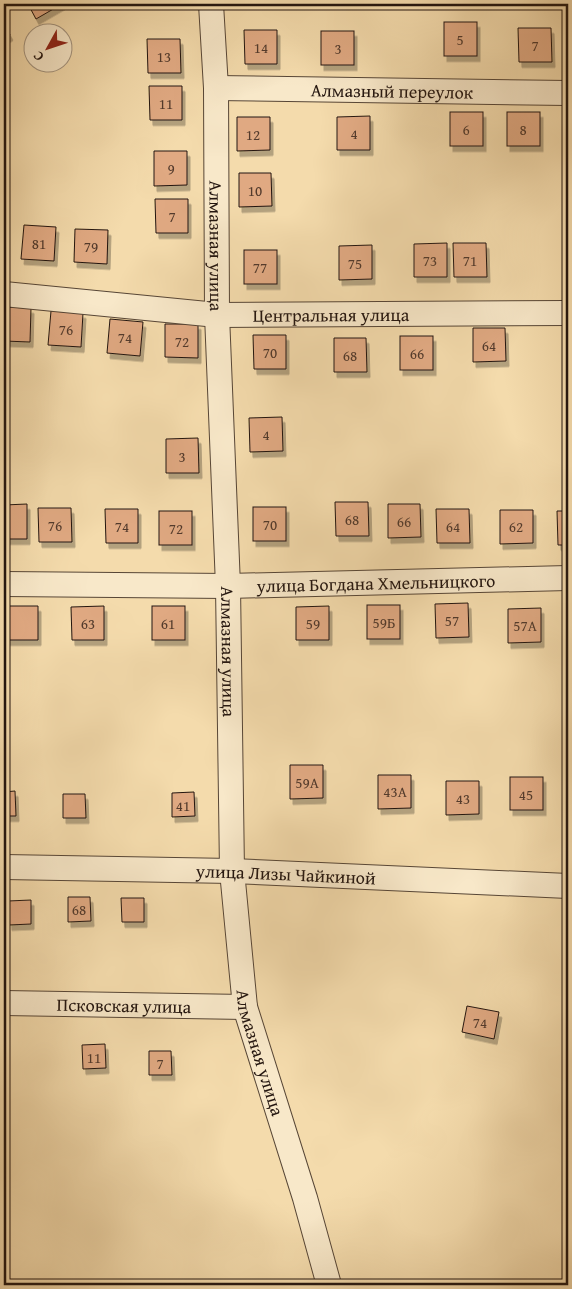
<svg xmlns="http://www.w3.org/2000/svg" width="572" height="1289" viewBox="0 0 572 1289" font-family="'Gentium Book Plus',serif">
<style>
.building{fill:#e0a982;stroke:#23150f;filter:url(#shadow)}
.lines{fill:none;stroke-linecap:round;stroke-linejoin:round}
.minor-casing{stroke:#574636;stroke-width:26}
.minor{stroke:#f8e8c9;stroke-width:24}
.labels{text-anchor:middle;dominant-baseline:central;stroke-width:4.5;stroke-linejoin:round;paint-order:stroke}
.number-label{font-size:15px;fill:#523a2c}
.street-label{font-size:18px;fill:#23150f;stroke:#f8e8c9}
</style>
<defs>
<filter id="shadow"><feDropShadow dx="3" dy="5.5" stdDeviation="0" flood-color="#0004"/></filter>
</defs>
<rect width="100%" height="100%" fill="#f4dbac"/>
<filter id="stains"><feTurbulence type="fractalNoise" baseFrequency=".004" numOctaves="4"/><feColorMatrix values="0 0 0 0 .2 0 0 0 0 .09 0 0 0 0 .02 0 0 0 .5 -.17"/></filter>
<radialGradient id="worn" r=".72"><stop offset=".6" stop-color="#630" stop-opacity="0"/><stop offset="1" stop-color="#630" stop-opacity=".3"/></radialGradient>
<g class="building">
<path d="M 28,4 L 62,4 L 36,19 Z"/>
<rect x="444" y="22" width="33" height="34"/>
<path d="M 4,24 L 10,35 L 4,39 Z"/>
<path d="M 518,28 L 551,28 L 552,62 L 519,62 Z"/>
<path d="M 244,30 L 277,30 L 277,64 L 245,64 Z"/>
<rect x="321" y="31" width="33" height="34"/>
<path d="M 147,39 L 180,39 L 181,73 L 148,73 Z"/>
<path d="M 149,86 L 182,86 L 182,120 L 150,120 Z"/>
<rect x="450" y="112" width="33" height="34"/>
<rect x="507" y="112" width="33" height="34"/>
<path d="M 370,116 L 370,150 L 337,150 L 337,117 Z"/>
<path d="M 237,117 L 270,117 L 270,150 L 237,151 Z"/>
<path d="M 154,151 L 187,151 L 187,185 L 154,186 Z"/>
<path d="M 239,173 L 271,173 L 272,206 L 239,207 Z"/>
<path d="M 155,199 L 188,199 L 188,233 L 156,233 Z"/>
<path d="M 24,225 L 56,227 L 54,261 L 21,259 Z"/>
<path d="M 75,229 L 108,230 L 107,264 L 74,262 Z"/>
<path d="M 447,243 L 447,277 L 414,277 L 414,244 Z"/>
<path d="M 453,243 L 486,243 L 487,277 L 454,277 Z"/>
<path d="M 372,245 L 372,279 L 339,280 L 339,246 Z"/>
<rect x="244" y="250" width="33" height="34"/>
<path d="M 4,307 L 31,308 L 30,342 L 4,341 Z"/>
<path d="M 51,311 L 83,313 L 81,347 L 48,345 Z"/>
<path d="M 110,319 L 143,322 L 140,356 L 107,353 Z"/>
<path d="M 165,324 L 198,324 L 198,358 L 165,357 Z"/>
<path d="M 473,328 L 505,328 L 506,361 L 473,362 Z"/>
<path d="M 253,335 L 286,335 L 286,369 L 254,369 Z"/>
<rect x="400" y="336" width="33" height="34"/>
<path d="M 334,338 L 366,338 L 367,372 L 334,372 Z"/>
<path d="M 282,417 L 283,451 L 250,452 L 249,418 Z"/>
<path d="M 198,438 L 199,473 L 166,473 L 166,439 Z"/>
<path d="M 335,502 L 368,502 L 369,536 L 336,536 Z"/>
<path d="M 27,504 L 27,539 L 4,539 L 4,505 Z"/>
<path d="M 388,504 L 420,504 L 421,537 L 388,538 Z"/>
<rect x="253" y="507" width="33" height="34"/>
<path d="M 38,508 L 71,508 L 72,542 L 39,542 Z"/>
<path d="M 105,509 L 138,509 L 138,543 L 106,543 Z"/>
<path d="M 436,509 L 469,509 L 470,543 L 437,543 Z"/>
<path d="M 500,510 L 533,510 L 533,543 L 500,544 Z"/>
<rect x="159" y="511" width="33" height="34"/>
<path d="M 557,511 L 568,511 L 568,545 L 558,545 Z"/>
<path d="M 468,603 L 469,637 L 436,638 L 435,604 Z"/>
<rect x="367" y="605" width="33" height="34"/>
<path d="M 5,606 L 38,606 L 38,640 L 6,640 Z"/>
<path d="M 104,606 L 104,640 L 72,640 L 71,607 Z"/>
<rect x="152" y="606" width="33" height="34"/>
<path d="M 329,606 L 329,640 L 296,640 L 296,607 Z"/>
<path d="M 541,608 L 541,642 L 508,643 L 508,609 Z"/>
<path d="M 290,765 L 323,765 L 323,798 L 290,799 Z"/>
<path d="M 378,775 L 411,775 L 411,808 L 378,809 Z"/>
<rect x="510" y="777" width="33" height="33"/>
<path d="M 446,781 L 479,781 L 479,814 L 446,815 Z"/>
<path d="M 15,791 L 16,816 L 4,816 L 4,792 Z"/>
<path d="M 194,792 L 195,816 L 172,817 L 172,793 Z"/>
<path d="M 63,794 L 85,794 L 86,818 L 63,818 Z"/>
<path d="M 68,897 L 90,897 L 91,921 L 68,922 Z"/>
<path d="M 121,898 L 144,898 L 144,922 L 122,922 Z"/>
<path d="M 31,900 L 31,924 L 9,925 L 8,901 Z"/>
<path d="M 467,1006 L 499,1012 L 494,1039 L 462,1032 Z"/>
<path d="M 105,1044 L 106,1068 L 83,1069 L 82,1045 Z"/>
<path d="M 149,1051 L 171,1051 L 172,1075 L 149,1075 Z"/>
</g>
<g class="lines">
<defs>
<g id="minor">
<path id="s1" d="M 211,4 L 216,88 L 217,315 L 228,586 L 232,871 L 245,1007 L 305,1198 L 329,1285"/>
<path id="s2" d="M 216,88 L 568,93"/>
<path id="s3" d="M 4,294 L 217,315 L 568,313"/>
<path id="s4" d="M 4,584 L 228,586 L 568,578"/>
<path id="s5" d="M 4,867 L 232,871 L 568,886"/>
<path id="s6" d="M 4,1003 L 245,1007"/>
</g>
</defs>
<use href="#minor" class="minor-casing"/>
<use href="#minor" class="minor"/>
</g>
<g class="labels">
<g class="number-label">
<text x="460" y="39">5</text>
<text x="535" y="45">7</text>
<text x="261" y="47">14</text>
<text x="338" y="48">3</text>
<text x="164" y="56">13</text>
<text x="166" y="103">11</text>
<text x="466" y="129">6</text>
<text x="523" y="129">8</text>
<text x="354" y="133">4</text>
<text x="253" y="134">12</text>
<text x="171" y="168">9</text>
<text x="255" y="190">10</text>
<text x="172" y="216">7</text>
<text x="39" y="243">81</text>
<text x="91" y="246">79</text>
<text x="430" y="260">73</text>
<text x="470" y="260">71</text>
<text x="355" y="263">75</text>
<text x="260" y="267">77</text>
<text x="66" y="329">76</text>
<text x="125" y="337">74</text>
<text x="182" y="341">72</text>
<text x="489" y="345">64</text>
<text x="270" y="352">70</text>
<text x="417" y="353">66</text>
<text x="350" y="355">68</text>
<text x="266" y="434">4</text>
<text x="182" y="456">3</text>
<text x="352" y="519">68</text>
<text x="404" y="521">66</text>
<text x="270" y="524">70</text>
<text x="55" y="525">76</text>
<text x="122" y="526">74</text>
<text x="453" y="526">64</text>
<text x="516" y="526">62</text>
<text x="176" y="528">72</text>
<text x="452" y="620">57</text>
<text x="384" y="622">59Б</text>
<text x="88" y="623">63</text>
<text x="168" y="623">61</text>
<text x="313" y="623">59</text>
<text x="525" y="625">57А</text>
<text x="307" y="782">59А</text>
<text x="395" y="791">43А</text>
<text x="526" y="794">45</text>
<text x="463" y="798">43</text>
<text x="183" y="805">41</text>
<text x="79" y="909">68</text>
<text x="480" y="1022">74</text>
<text x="94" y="1057">11</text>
<text x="160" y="1063">7</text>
</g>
<g class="street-label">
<text stroke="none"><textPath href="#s2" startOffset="176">Алмазный переулок</textPath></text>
<text stroke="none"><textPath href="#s1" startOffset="242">Алмазная улица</textPath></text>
<text stroke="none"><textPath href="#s3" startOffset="328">Центральная улица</textPath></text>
<text stroke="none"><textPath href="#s4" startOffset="372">улица Богдана Хмельницкого</textPath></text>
<text stroke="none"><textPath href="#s1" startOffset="648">Алмазная улица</textPath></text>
<text stroke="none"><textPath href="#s5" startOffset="282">улица Лизы Чайкиной</textPath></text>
<text stroke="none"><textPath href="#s6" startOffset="120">Псковская улица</textPath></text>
<text stroke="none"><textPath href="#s1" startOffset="1052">Алмазная улица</textPath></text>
</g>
</g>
<rect width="572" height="1289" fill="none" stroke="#f4dbac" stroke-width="20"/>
<rect x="5" y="5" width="562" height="1279" fill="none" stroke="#23150f" stroke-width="2.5"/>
<rect x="10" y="10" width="552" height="1269" fill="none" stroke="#23150f"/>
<g transform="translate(48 48) rotate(230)"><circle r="24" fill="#f8e8c9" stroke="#a3947f"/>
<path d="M0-4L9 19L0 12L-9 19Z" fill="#8f2418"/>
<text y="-8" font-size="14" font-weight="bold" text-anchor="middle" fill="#23150f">С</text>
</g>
<rect width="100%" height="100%" filter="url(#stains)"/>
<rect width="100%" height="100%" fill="url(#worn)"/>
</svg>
